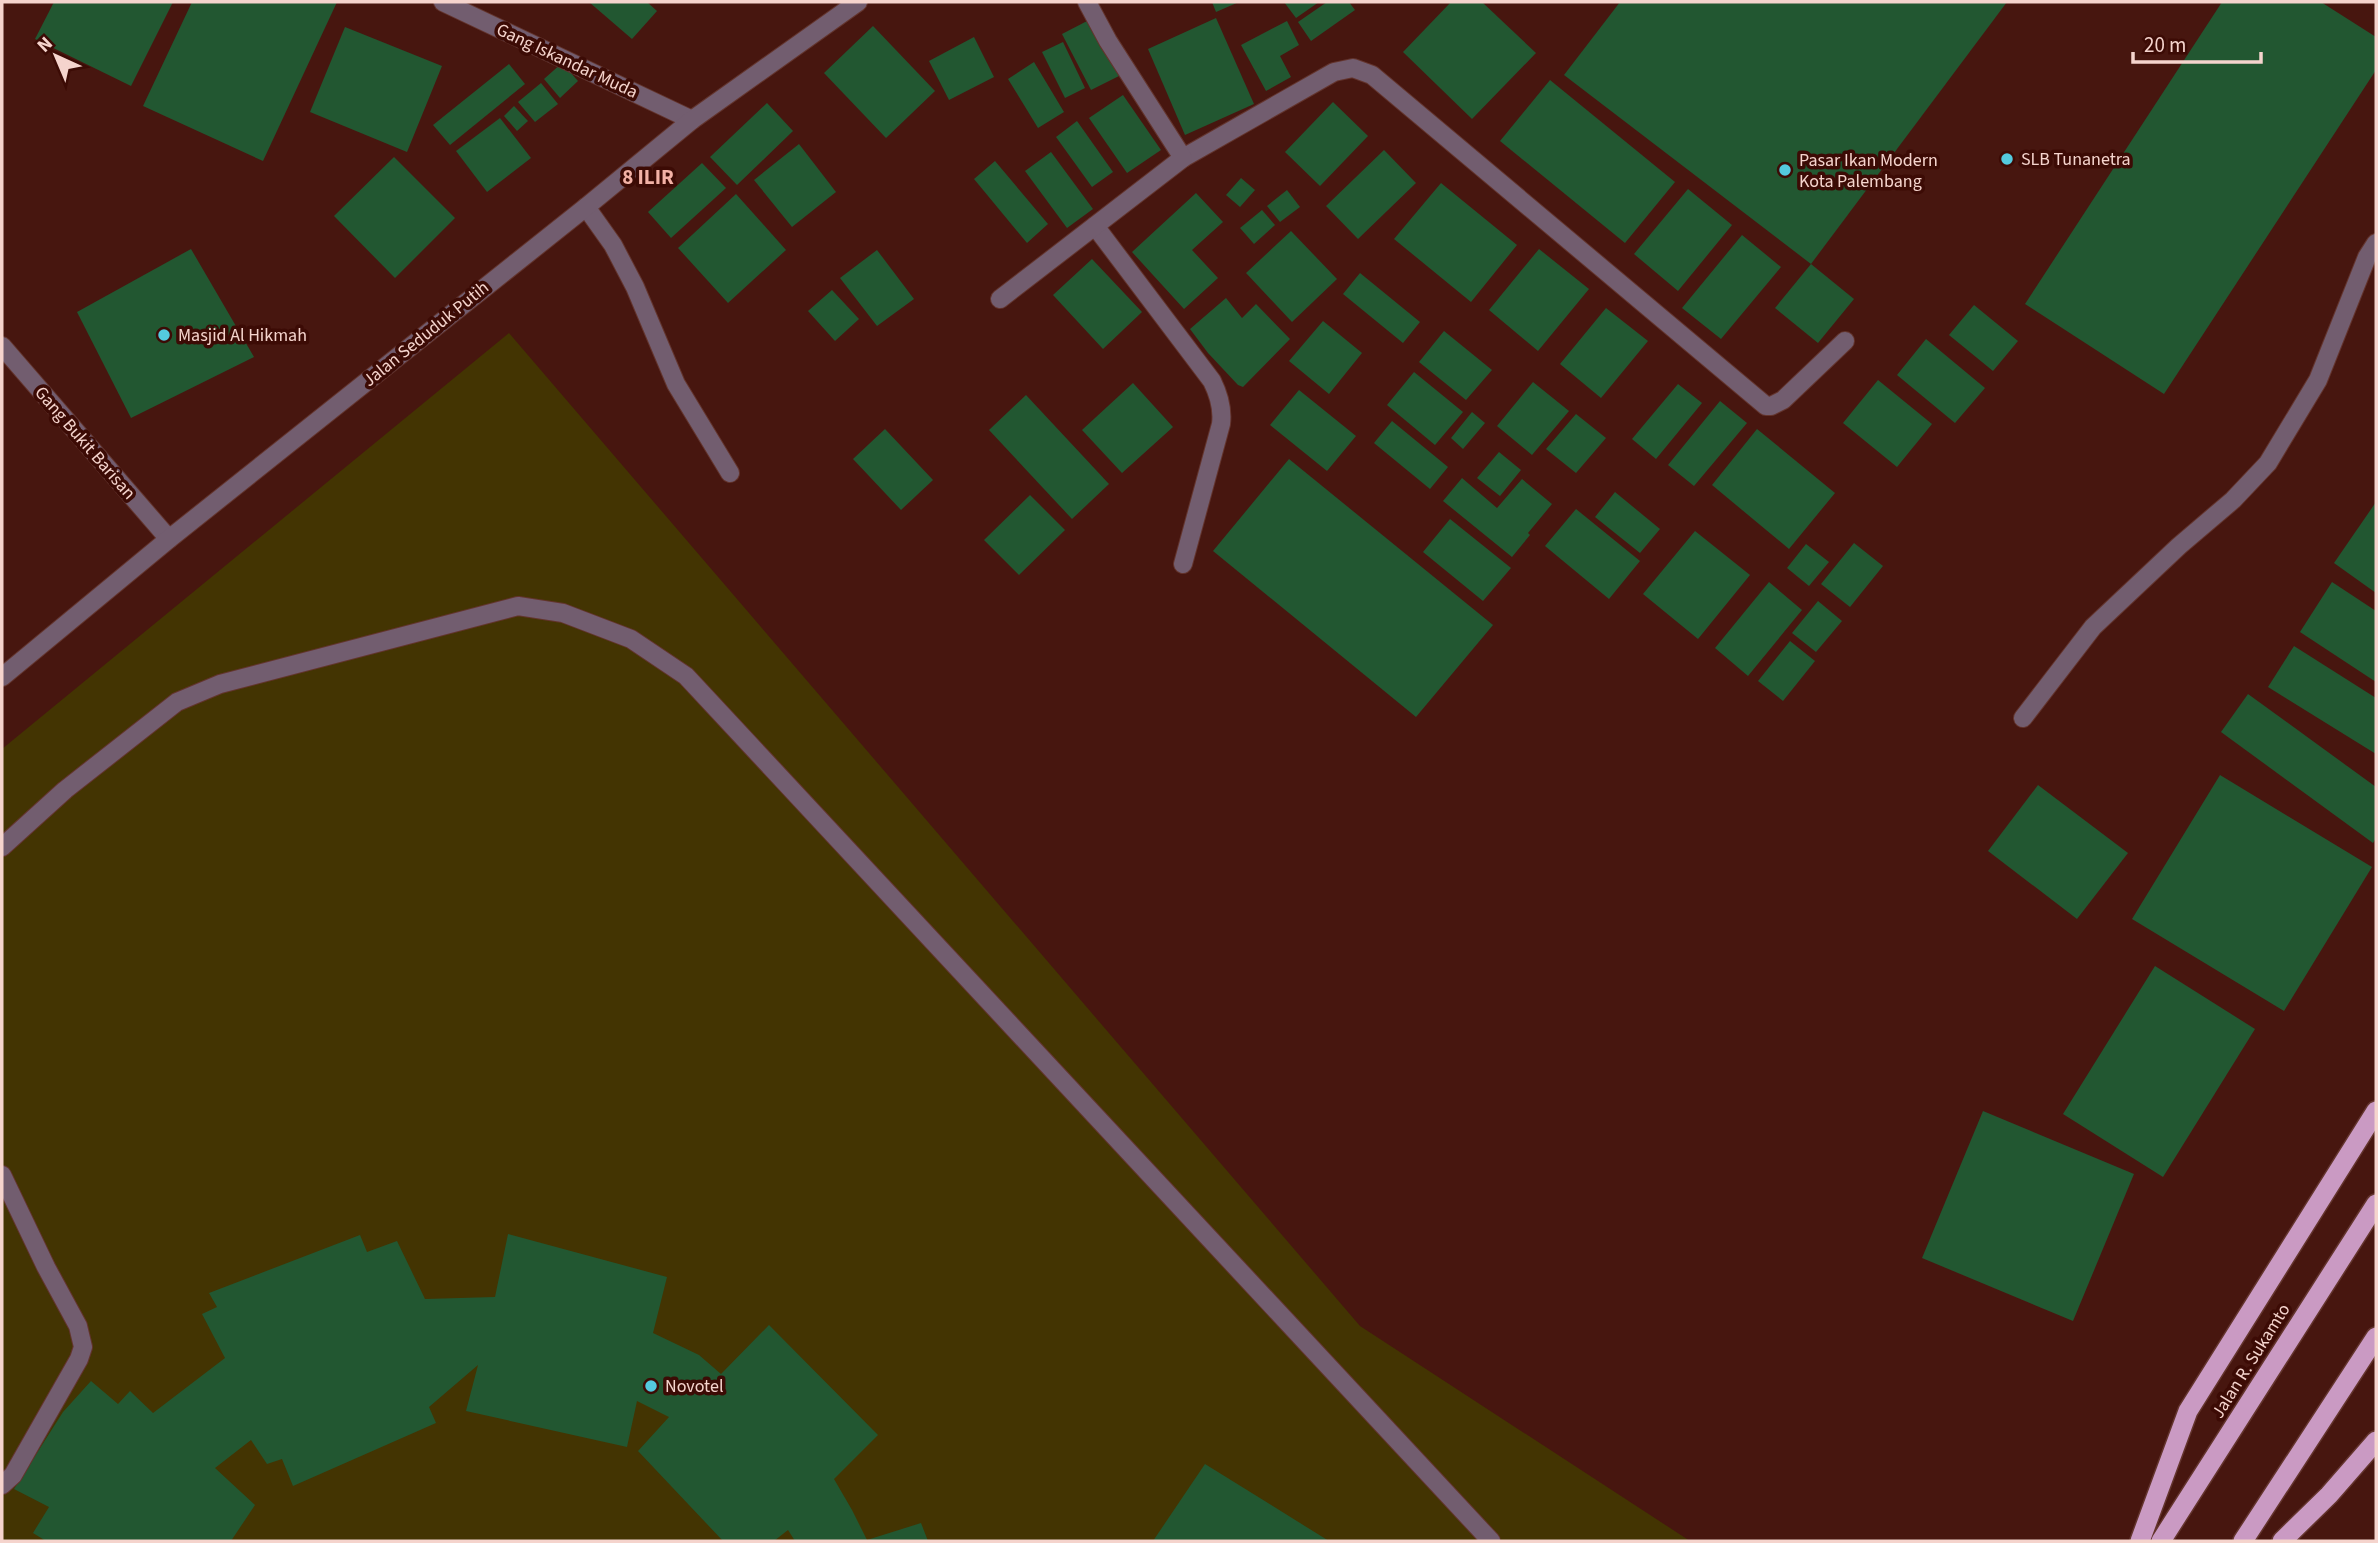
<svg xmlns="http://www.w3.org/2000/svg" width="2378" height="1543" viewBox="0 0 2378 1543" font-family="'Source Sans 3',sans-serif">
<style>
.green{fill:#433402}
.building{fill:#225731}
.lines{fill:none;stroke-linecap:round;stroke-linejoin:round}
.service-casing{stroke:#63342d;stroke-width:20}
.minor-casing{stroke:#63342d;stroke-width:20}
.trunk-casing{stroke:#63342d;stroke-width:22}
.service{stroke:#725d6f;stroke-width:18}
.minor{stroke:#725d6f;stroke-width:18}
.trunk{stroke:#ca9ac3;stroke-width:19}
.poi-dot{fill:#54cade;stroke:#3c0b05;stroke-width:2.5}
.labels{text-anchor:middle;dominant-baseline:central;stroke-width:7;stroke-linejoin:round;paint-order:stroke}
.street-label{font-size:18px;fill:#f5d4cd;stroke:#3c0b05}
.poi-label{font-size:18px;fill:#f5d4cd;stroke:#3c0b05;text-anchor:start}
.quarter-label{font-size:21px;font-weight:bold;fill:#f3b2a6;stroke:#3c0b05}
</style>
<rect width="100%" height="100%" fill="#47160f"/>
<path class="green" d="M 509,333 L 1360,1326 L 1690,1541 L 2,1541 L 2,749 Z"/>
<g class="building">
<path d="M 54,2 L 173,2 L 131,86 L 35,39 Z"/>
<path d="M 192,2 L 337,2 L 263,161 L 143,106 Z"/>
<path d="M 589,2 L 647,2 L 657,11 L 632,39 Z"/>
<path d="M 1212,2 L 1239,2 L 1216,12 Z"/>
<path d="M 1284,2 L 1319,2 L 1296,18 Z"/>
<path d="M 1327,2 L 1349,2 L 1355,10 L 1311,41 L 1298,22 Z"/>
<path d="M 1451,2 L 1482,2 L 1536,53 L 1472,119 L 1403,52 Z"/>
<path d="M 1620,2 L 2007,2 L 1811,264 L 1564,75 Z"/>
<path d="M 2222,2 L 2321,2 L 2376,37 L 2376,70 L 2164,394 L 2025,304 Z"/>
<path d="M 1216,18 L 1254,104 L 1185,135 L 1148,49 Z"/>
<path d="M 1089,20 L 1119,76 L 1091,90 L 1062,34 Z"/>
<path d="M 1287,21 L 1299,45 L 1280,56 L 1291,77 L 1266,91 L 1241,45 Z"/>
<path d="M 873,26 L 935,91 L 886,138 L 824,73 Z"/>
<path d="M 345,27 L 442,66 L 407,152 L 310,112 Z"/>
<path d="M 974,37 L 994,77 L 949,100 L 929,61 Z"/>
<path d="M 1063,42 L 1085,88 L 1065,98 L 1042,52 Z"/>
<path d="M 1034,62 L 1064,112 L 1038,128 L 1008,79 Z"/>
<path d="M 562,63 L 578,81 L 560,98 L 544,79 Z"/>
<path d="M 509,64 L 525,84 L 450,145 L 433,125 Z"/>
<path d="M 1550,80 L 1675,182 L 1625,243 L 1500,141 Z"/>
<path d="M 541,83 L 558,104 L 535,122 L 518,102 Z"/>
<path d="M 1123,95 L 1161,150 L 1127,173 L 1089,118 Z"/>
<path d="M 1333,102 L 1368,136 L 1320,186 L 1285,152 Z"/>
<path d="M 767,103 L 793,131 L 737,185 L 710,157 Z"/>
<path d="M 514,106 L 528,121 L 517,131 L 504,116 Z"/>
<path d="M 500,118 L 531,158 L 487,192 L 456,151 Z"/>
<path d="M 1077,121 L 1113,172 L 1092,187 L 1056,137 Z"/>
<path d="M 799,144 L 836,192 L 792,227 L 754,180 Z"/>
<path d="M 1384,150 L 1416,183 L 1358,239 L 1326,206 Z"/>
<path d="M 1051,152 L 1093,209 L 1067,228 L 1025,171 Z"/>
<path d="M 394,157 L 455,218 L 395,278 L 334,216 Z"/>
<path d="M 995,161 L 1048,224 L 1027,243 L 974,179 Z"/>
<path d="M 702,163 L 726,188 L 671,238 L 648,212 Z"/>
<path d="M 1241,178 L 1255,190 L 1240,207 L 1226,195 Z"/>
<path d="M 1441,183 L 1517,245 L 1471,302 L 1394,239 Z"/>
<path d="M 1688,189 L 1732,225 L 1678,291 L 1634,254 Z"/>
<path d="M 1287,190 L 1300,207 L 1280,222 L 1267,206 Z"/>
<path d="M 1196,193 L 1223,222 L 1192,250 L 1218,278 L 1184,309 L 1132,252 Z"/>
<path d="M 736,194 L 786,250 L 728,303 L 678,248 Z"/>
<path d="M 1262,210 L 1275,225 L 1254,244 L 1240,228 Z"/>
<path d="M 1291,231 L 1337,279 L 1292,322 L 1246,273 Z"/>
<path d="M 1742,235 L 1781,267 L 1721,339 L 1682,308 Z"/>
<path d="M 191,249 L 254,357 L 131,418 L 77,312 Z"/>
<path d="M 1539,249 L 1589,289 L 1538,351 L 1489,310 Z"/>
<path d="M 877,250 L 914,299 L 877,326 L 840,278 Z"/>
<path d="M 1092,259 L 1142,312 L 1103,349 L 1053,295 Z"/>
<path d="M 1811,264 L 1854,299 L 1818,343 L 1775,308 Z"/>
<path d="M 1360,273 L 1420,322 L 1403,343 L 1343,294 Z"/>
<path d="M 832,290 L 859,319 L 835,341 L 808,311 Z"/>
<path d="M 1226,298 L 1242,318 L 1256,304 L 1290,339 L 1243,387 L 1238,385 L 1208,353 L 1190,329 Z"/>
<path d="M 1974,305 L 2018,341 L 1993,371 L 1949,335 Z"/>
<path d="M 1606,308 L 1648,341 L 1601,398 L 1560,364 Z"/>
<path d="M 1323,321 L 1362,353 L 1329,394 L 1289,361 Z"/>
<path d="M 1444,331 L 1492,370 L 1466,400 L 1419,362 Z"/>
<path d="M 1926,339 L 1985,388 L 1955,423 L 1897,375 Z"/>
<path d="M 1414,372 L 1463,412 L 1435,445 L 1387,405 Z"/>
<path d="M 1878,380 L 1932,424 L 1897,467 L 1843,423 Z"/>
<path d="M 1533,382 L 1569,411 L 1532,455 L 1497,426 Z"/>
<path d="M 1133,383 L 1173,427 L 1122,473 L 1082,430 Z"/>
<path d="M 1678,384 L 1702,403 L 1656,459 L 1632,439 Z"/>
<path d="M 1299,390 L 1356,436 L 1327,471 L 1270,425 Z"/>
<path d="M 1026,395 L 1109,484 L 1072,519 L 989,430 Z"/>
<path d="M 1720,401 L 1747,423 L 1694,486 L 1668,465 Z"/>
<path d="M 1472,412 L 1485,423 L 1463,449 L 1451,438 Z"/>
<path d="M 1576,414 L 1606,438 L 1576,473 L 1546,449 Z"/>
<path d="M 1392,421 L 1448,467 L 1430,489 L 1374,443 Z"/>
<path d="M 885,429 L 933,480 L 901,510 L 853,459 Z"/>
<path d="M 1757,429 L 1835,493 L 1789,549 L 1712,485 Z"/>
<path d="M 1499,452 L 1521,470 L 1500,496 L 1477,478 Z"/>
<path d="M 1289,459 L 1493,625 L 1416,717 L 1213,551 Z"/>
<path d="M 1462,478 L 1497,508 L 1522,479 L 1552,504 L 1528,533 L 1530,535 L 1512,557 L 1443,501 Z"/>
<path d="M 1615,492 L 1660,529 L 1640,553 L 1595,517 Z"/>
<path d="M 1030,495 L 1065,530 L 1019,575 L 984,540 Z"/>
<path d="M 2376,502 L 2376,593 L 2334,563 Z"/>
<path d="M 1576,509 L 1640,561 L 1609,599 L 1545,546 Z"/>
<path d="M 1450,519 L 1511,568 L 1483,601 L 1423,552 Z"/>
<path d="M 1695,531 L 1750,575 L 1698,639 L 1643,594 Z"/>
<path d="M 1854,543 L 1883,566 L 1850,607 L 1821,584 Z"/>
<path d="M 1806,544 L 1829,562 L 1809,586 L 1787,568 Z"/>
<path d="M 1769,582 L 1802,610 L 1748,676 L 1715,648 Z"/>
<path d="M 2332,582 L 2376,611 L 2376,682 L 2300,632 Z"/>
<path d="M 1818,601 L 1842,621 L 1816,652 L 1792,633 Z"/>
<path d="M 1790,641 L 1815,661 L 1783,701 L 1758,681 Z"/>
<path d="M 2294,646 L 2376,698 L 2376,754 L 2268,687 Z"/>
<path d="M 2248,694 L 2376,787 L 2376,838 L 2373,843 L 2221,732 Z"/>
<path d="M 2220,775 L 2372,867 L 2284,1011 L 2132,919 Z"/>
<path d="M 2038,785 L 2128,853 L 2077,919 L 1988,851 Z"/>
<path d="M 2155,966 L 2255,1029 L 2163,1177 L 2063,1114 Z"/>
<path d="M 1983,1111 L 2134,1174 L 2073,1321 L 1922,1258 Z"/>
<path d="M 508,1234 L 667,1277 L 653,1333 L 699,1355 L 721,1374 L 769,1325 L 878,1435 L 834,1479 L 852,1510 L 867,1540 L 921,1523 L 928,1541 L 795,1541 L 788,1530 L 774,1541 L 723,1541 L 638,1451 L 669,1417 L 637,1401 L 627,1447 L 466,1411 L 478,1365 L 429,1407 L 436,1423 L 293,1486 L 282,1459 L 267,1464 L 251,1440 L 215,1468 L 255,1505 L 231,1541 L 46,1541 L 33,1533 L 49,1507 L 14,1489 L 63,1412 L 91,1381 L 118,1404 L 130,1391 L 153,1413 L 225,1358 L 202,1314 L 217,1307 L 209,1293 L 360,1235 L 367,1252 L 397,1241 L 425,1299 L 495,1297 Z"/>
<path d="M 1205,1464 L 1329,1541 L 1153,1541 Z"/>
</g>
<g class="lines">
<defs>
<g id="service">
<path d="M 586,207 L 613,245 L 635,287 L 676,384 L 730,473"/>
<path d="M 2023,718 L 2093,627 L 2179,546 L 2233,500 L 2268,463 L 2318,380 L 2367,257 L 2376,243"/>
<path d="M 2,847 L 65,790 L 177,702 L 220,684 L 518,606 L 563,613 L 631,639 L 686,676 L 1491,1541"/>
<path d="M 2,1175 L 46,1267 L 78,1326 L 83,1347 L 79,1359 L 13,1475 L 2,1485"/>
</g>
<g id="minor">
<path d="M 443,2 L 692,120"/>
<path d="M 1183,158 L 1334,72 L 1353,68 L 1372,75 L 1766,406 L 1771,406 L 1783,400 L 1845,341"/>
<path d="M 1095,226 L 1212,381 C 1219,395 1223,408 1221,424 L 1183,564"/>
<path d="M 1000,299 L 1183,158 L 1108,41 L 1087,2"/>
<path d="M 2,346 L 169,539"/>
<path d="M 2,677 L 169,539 L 586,207 L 692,120 L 858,2"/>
</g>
<g id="trunk">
<path d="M 2140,1541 L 2188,1411 L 2376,1111"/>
<path d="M 2161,1541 L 2376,1204"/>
<path d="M 2243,1541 L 2376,1337"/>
<path d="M 2282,1541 L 2329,1495 L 2376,1441"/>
</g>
</defs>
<use href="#service" class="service-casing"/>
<use href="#minor" class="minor-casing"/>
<use href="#trunk" class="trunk-casing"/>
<use href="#service" class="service"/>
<use href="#minor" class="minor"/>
<use href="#trunk" class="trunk"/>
</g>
<g class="poi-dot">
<circle cx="2007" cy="159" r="7"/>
<circle cx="1785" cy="170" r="7"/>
<circle cx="164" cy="335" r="7"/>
<circle cx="651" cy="1386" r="7"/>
</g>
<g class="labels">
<g class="street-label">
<text transform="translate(567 61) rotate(25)">Gang Iskandar Muda</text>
<text transform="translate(426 334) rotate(-39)">Jalan Seduduk Putih</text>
<text transform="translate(85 443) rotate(49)">Gang Bukit Barisan</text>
<text transform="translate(2251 1361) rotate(-58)">Jalan R. Sukamto</text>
</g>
<g class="poi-label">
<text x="2021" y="159">SLB Tunanetra</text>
<text x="1799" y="160">Pasar Ikan Modern<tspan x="1799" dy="21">Kota Palembang</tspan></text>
<text x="178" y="335">Masjid Al Hikmah</text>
<text x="665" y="1386">Novotel</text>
</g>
<g class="quarter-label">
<text x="648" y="177">8 ILIR</text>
</g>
</g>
<rect width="2378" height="1543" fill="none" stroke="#f5d4cd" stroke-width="7"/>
<g transform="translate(56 56) rotate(316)" stroke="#3c0b05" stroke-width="5" paint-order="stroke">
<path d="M0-5L12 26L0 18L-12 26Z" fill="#f5d4cd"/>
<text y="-10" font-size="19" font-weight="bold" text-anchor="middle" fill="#f5d4cd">N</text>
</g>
<path d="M2133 52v10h128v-10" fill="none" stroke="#f5d4cd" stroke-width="3.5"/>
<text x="2144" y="52" font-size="21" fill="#f5d4cd" stroke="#3c0b05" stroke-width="5" paint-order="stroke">20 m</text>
</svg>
